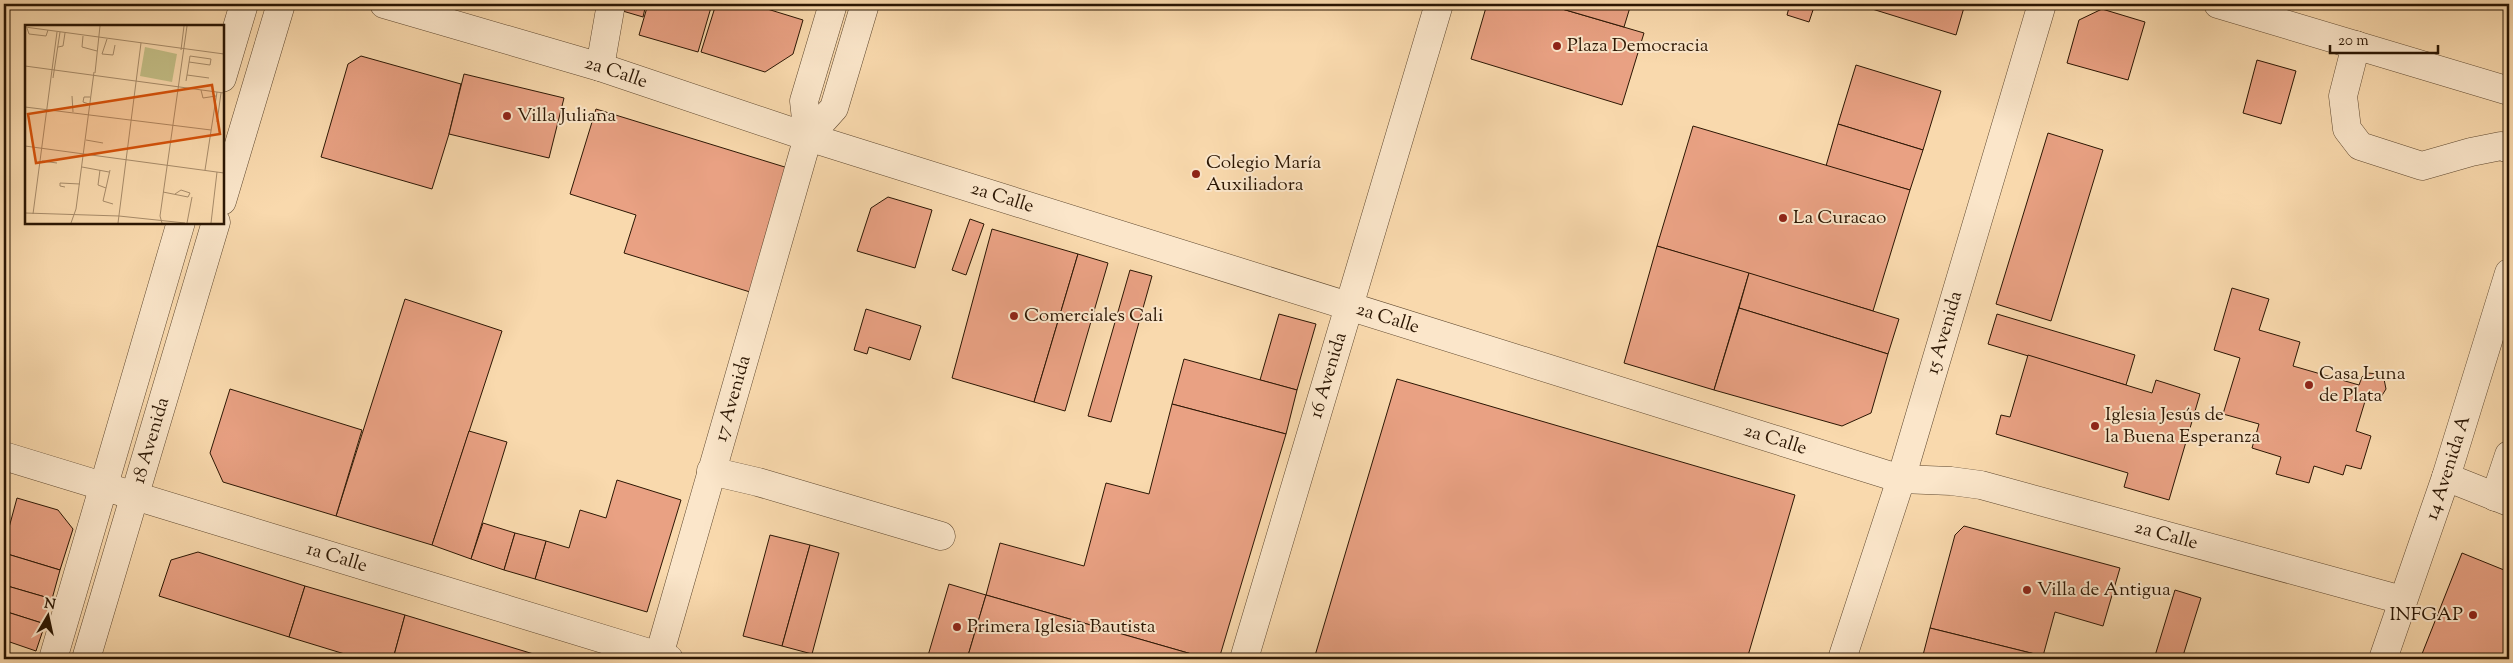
<svg xmlns="http://www.w3.org/2000/svg" width="2513" height="663" viewBox="0 0 2513 663" font-family="'Sorts Mill Goudy',serif">
<style>
.building{fill:#e9a183;stroke:#2b1603}
.lines{fill:none;stroke-linecap:round;stroke-linejoin:round}
.minor-casing{stroke:#5e472e;stroke-width:29}
.minor{stroke:#fbe6ca;stroke-width:28}
.poi-dot{fill:#8f2418;stroke:#fbe6ca;stroke-width:2}
.labels{text-anchor:middle;dominant-baseline:central;stroke-width:4;stroke-linejoin:round;paint-order:stroke}
.poi-label{font-size:19px;fill:#2b1603;stroke:#fbe6ca;text-anchor:start}
.street-label{font-size:19px;fill:#2b1603;stroke:#fbe6ca}
.inset-road{fill:none;stroke:#a78b69;stroke-width:1}
.view{fill:#d5520b;fill-opacity:0.15;stroke:#d5520b;stroke-width:2.5}
.inset-edge{fill:none;stroke:#2b1603;stroke-width:2.5}
</style>
<rect width="100%" height="100%" fill="#f9d9ad"/>
<filter id="stains"><feTurbulence type="fractalNoise" baseFrequency=".004" numOctaves="4"/><feColorMatrix values="0 0 0 0 .2 0 0 0 0 .09 0 0 0 0 .02 0 0 0 .5 -.17"/></filter>
<radialGradient id="worn" r=".72"><stop offset=".6" stop-color="#630" stop-opacity="0"/><stop offset="1" stop-color="#630" stop-opacity=".3"/></radialGradient>
<g class="building">
<path d="M 599,4 L 646,4 L 643,17 Z"/>
<path d="M 648,4 L 712,4 L 698,52 L 639,35 Z"/>
<path d="M 716,4 L 751,4 L 803,20 L 793,54 L 765,72 L 701,52 Z"/>
<path d="M 1487,4 L 1545,4 L 1644,33 L 1622,105 L 1471,59 Z"/>
<path d="M 1545,4 L 1631,4 L 1624,27 Z"/>
<path d="M 1790,4 L 1815,4 L 1809,22 L 1787,15 Z"/>
<path d="M 1856,4 L 1965,4 L 1956,35 Z"/>
<path d="M 2102,9 L 2145,22 L 2128,80 L 2067,63 L 2079,20 Z"/>
<path d="M 361,56 L 461,84 L 449,134 L 432,189 L 321,157 L 348,64 Z"/>
<path d="M 2257,60 L 2296,71 L 2281,124 L 2243,113 Z"/>
<path d="M 1856,65 L 1941,91 L 1923,150 L 1838,124 Z"/>
<path d="M 464,74 L 564,98 L 549,158 L 449,134 Z"/>
<path d="M 596,109 L 788,168 L 750,292 L 624,253 L 636,215 L 570,194 Z"/>
<path d="M 1838,124 L 1923,150 L 1910,190 L 1826,166 Z"/>
<path d="M 1693,126 L 1910,190 L 1873,311 L 1657,246 Z"/>
<path d="M 2048,133 L 2103,150 L 2051,321 L 1996,304 Z"/>
<path d="M 888,197 L 932,210 L 915,268 L 857,251 L 871,208 Z"/>
<path d="M 970,219 L 984,224 L 966,275 L 952,270 Z"/>
<path d="M 992,229 L 1078,254 L 1034,402 L 952,378 Z"/>
<path d="M 1657,246 L 1749,273 L 1714,390 L 1624,363 Z"/>
<path d="M 1078,254 L 1108,263 L 1065,411 L 1034,402 Z"/>
<path d="M 1130,270 L 1152,276 L 1111,422 L 1088,416 Z"/>
<path d="M 1749,273 L 1899,319 L 1888,354 L 1739,308 Z"/>
<path d="M 2232,288 L 2269,299 L 2259,330 L 2300,342 L 2293,366 L 2359,385 L 2362,377 L 2368,373 L 2378,374 L 2384,379 L 2386,389 L 2381,397 L 2375,400 L 2366,398 L 2356,431 L 2371,436 L 2361,469 L 2346,465 L 2343,475 L 2314,466 L 2309,483 L 2276,474 L 2281,457 L 2252,448 L 2259,424 L 2223,414 L 2240,358 L 2214,350 Z"/>
<path d="M 405,299 L 502,331 L 432,545 L 336,516 Z"/>
<path d="M 1739,308 L 1888,354 L 1871,413 L 1842,426 L 1714,390 Z"/>
<path d="M 866,309 L 921,326 L 910,360 L 869,347 L 867,354 L 854,350 Z"/>
<path d="M 1279,314 L 1316,324 L 1297,390 L 1260,380 Z"/>
<path d="M 1997,314 L 2135,355 L 2126,385 L 1988,344 Z"/>
<path d="M 2028,355 L 2152,393 L 2156,380 L 2200,394 L 2169,500 L 2124,487 L 2128,473 L 1996,434 L 2001,415 L 2010,417 Z"/>
<path d="M 1184,359 L 1297,390 L 1286,434 L 1172,404 Z"/>
<path d="M 1397,379 L 1795,495 L 1747,659 L 1314,659 Z"/>
<path d="M 230,389 L 362,430 L 336,516 L 223,482 L 210,453 Z"/>
<path d="M 1172,404 L 1286,434 L 1219,659 L 1209,659 L 986,595 L 1000,543 L 1084,566 L 1106,483 L 1149,494 Z"/>
<path d="M 469,431 L 507,442 L 471,559 L 432,545 Z"/>
<path d="M 617,480 L 681,500 L 647,612 L 535,579 L 546,541 L 569,548 L 580,510 L 606,518 Z"/>
<path d="M 17,498 L 58,510 L 73,529 L 60,570 L 4,553 L 4,546 Z"/>
<path d="M 483,523 L 515,533 L 504,570 L 471,559 Z"/>
<path d="M 1964,526 L 2120,568 L 2103,626 L 2055,612 L 2043,656 L 1930,628 L 1955,535 Z"/>
<path d="M 515,533 L 546,541 L 535,579 L 504,570 Z"/>
<path d="M 770,535 L 810,545 L 782,646 L 743,636 Z"/>
<path d="M 810,545 L 839,553 L 812,654 L 782,646 Z"/>
<path d="M 198,552 L 305,586 L 289,637 L 159,596 L 171,560 Z"/>
<path d="M 4,553 L 60,570 L 52,599 L 4,585 Z"/>
<path d="M 2462,553 L 2509,572 L 2509,659 L 2420,659 Z"/>
<path d="M 949,584 L 986,595 L 967,659 L 927,659 Z"/>
<path d="M 4,585 L 52,599 L 45,624 L 4,611 Z"/>
<path d="M 305,586 L 405,615 L 393,659 L 361,659 L 289,637 Z"/>
<path d="M 2175,590 L 2201,598 L 2182,659 L 2154,659 Z"/>
<path d="M 986,595 L 1209,659 L 967,659 Z"/>
<path d="M 4,611 L 45,624 L 36,651 L 4,640 Z"/>
<path d="M 405,615 L 550,659 L 393,659 Z"/>
<path d="M 1930,628 L 2043,656 L 2055,659 L 1922,659 Z"/>
</g>
<g class="lines">
<defs>
<g id="minor">
<path id="s1" d="M 384,4 L 600,67 L 808,137 L 1901,479 L 1951,481 L 1981,485 L 2402,600"/>
<path d="M 2218,4 L 2509,91"/>
<path d="M 2356,45 L 2343,96 L 2347,129 L 2360,146 L 2422,166 L 2471,152 L 2501,146 L 2509,149"/>
<path d="M 600,67 L 611,4"/>
<path d="M 222,78 L 244,4"/>
<path d="M 808,137 L 834,108 L 865,4"/>
<path d="M 222,201 L 281,4"/>
<path id="s2" d="M 4,456 L 669,659"/>
<path d="M 711,471 L 758,482 L 941,536"/>
<path d="M 2446,477 L 2509,502"/>
<path d="M 2495,497 L 2509,455"/>
<path d="M 53,659 L 181,222"/>
<path id="s3" d="M 86,659 L 216,222"/>
<path id="s4" d="M 658,659 L 808,137 L 804,101 L 833,4"/>
<path id="s5" d="M 1244,659 L 1439,4"/>
<path id="s6" d="M 1842,659 L 1901,479 L 2042,4"/>
<path id="s7" d="M 2383,659 L 2446,477 L 2509,273"/>
</g>
</defs>
<use href="#minor" class="minor-casing"/>
<use href="#minor" class="minor"/>
</g>
<g class="poi-dot">
<circle cx="1557" cy="46" r="5"/>
<circle cx="507" cy="116" r="5"/>
<circle cx="1196" cy="174" r="5"/>
<circle cx="1783" cy="218" r="5"/>
<circle cx="1014" cy="316" r="5"/>
<circle cx="2309" cy="385" r="5"/>
<circle cx="2095" cy="426" r="5"/>
<circle cx="2027" cy="590" r="5"/>
<circle cx="2473" cy="615" r="5"/>
<circle cx="957" cy="627" r="5"/>
</g>
<g class="labels">
<g class="poi-label">
<text x="1567" y="46">Plaza Democracia</text>
<text x="517" y="116">Villa Juliana</text>
<text x="1206" y="163">Colegio María<tspan x="1206" dy="22">Auxiliadora</tspan></text>
<text x="1793" y="218">La Curacao</text>
<text x="1024" y="316">Comerciales Cali</text>
<text x="2319" y="374">Casa Luna<tspan x="2319" dy="22">de Plata</tspan></text>
<text x="2105" y="415">Iglesia Jesús de<tspan x="2105" dy="22">la Buena Esperanza</tspan></text>
<text x="2037" y="590">Villa de Antigua</text>
<text x="2463" y="615" text-anchor="end">INFGAP</text>
<text x="967" y="627">Primera Iglesia Bautista</text>
</g>
<g class="street-label">
<text stroke="none"><textPath href="#s1" startOffset="242">2a Calle</textPath></text>
<text stroke="none"><textPath href="#s1" startOffset="648">2a Calle</textPath></text>
<text stroke="none"><textPath href="#s1" startOffset="1052">2a Calle</textPath></text>
<text stroke="none"><textPath href="#s6" startOffset="342">15 Avenida</textPath></text>
<text stroke="none"><textPath href="#s5" startOffset="296">16 Avenida</textPath></text>
<text stroke="none"><textPath href="#s4" startOffset="271">17 Avenida</textPath></text>
<text stroke="none"><textPath href="#s1" startOffset="1458">2a Calle</textPath></text>
<text stroke="none"><textPath href="#s3" startOffset="228">18 Avenida</textPath></text>
<text stroke="none"><textPath href="#s7" startOffset="202">14 Avenida A</textPath></text>
<text stroke="none"><textPath href="#s1" startOffset="1862">2a Calle</textPath></text>
<text stroke="none"><textPath href="#s2" startOffset="348">1a Calle</textPath></text>
</g>
</g>
<g transform="translate(25 25)">
<rect width="199" height="199" fill="#f9d9ad"/>
<path d="M 120,22 L 152,29 L 147,57 L 115,51 Z" fill="#c3be86"/>
<path class="inset-road" d="M 0,2 L 199,29M 2,3 L 4,9 L 21,11 L 23,5M 58,11 L 57,22 L 72,26M 33,22 L 38,21 L 40,8M 156,25 L 159,1M 77,29 L 88,30 L 90,20M 77,29 L 82,14M 0,41 L 199,68M 70,48 L 75,1M 162,50 L 184,53M 28,53 L 35,7M 161,56 L 163,44 L 165,31 L 186,34 L 185,40 L 164,37M 176,65 L 178,73 L 191,71M 47,71 L 48,87M 64,79 L 58,77 L 59,72 L 65,72M 0,82 L 186,105M 192,97 L 196,68M 61,115 L 78,118M 0,121 L 199,148M 17,136 L 32,138M 57,142 L 84,147M 75,145 L 73,160 L 81,163 L 78,176 L 88,179M 180,145 L 192,67M 40,162 L 35,161 L 35,158 L 55,159M 81,163 L 85,145M 138,167 L 163,172 L 165,168 L 156,165 L 150,169M 0,188 L 94,191 L 160,198M 8,189 L 32,7M 46,198 L 51,184 L 69,47M 93,198 L 116,18M 137,198 L 135,191 L 162,1M 162,198 L 167,172M 186,198 L 192,147"/>
<path class="view" d="M 187,60 L 195,109 L 11,138 L 3,89 Z"/>
<rect width="199" height="199" class="inset-edge"/>
</g>
<rect width="2513" height="663" fill="none" stroke="#f9d9ad" stroke-width="20"/>
<rect x="5" y="5" width="2503" height="653" fill="none" stroke="#2b1603" stroke-width="2.5"/>
<rect x="10" y="10" width="2493" height="643" fill="none" stroke="#2b1603"/>
<g transform="translate(48 616) rotate(9)" stroke="#fbe6ca" stroke-width="4" paint-order="stroke">
<path d="M0-4L9 19L0 12L-9 19Z" fill="#2b1603"/>
<text y="-8" font-size="14" font-weight="bold" text-anchor="middle" fill="#2b1603">N</text>
</g>
<path d="M2330 45v8h108v-8" fill="none" stroke="#2b1603" stroke-width="2.5"/>
<text x="2338" y="45" font-size="15" fill="#2b1603" stroke="#fbe6ca" stroke-width="4" paint-order="stroke">20 m</text>
<rect width="100%" height="100%" filter="url(#stains)"/>
<rect width="100%" height="100%" fill="url(#worn)"/>
</svg>
